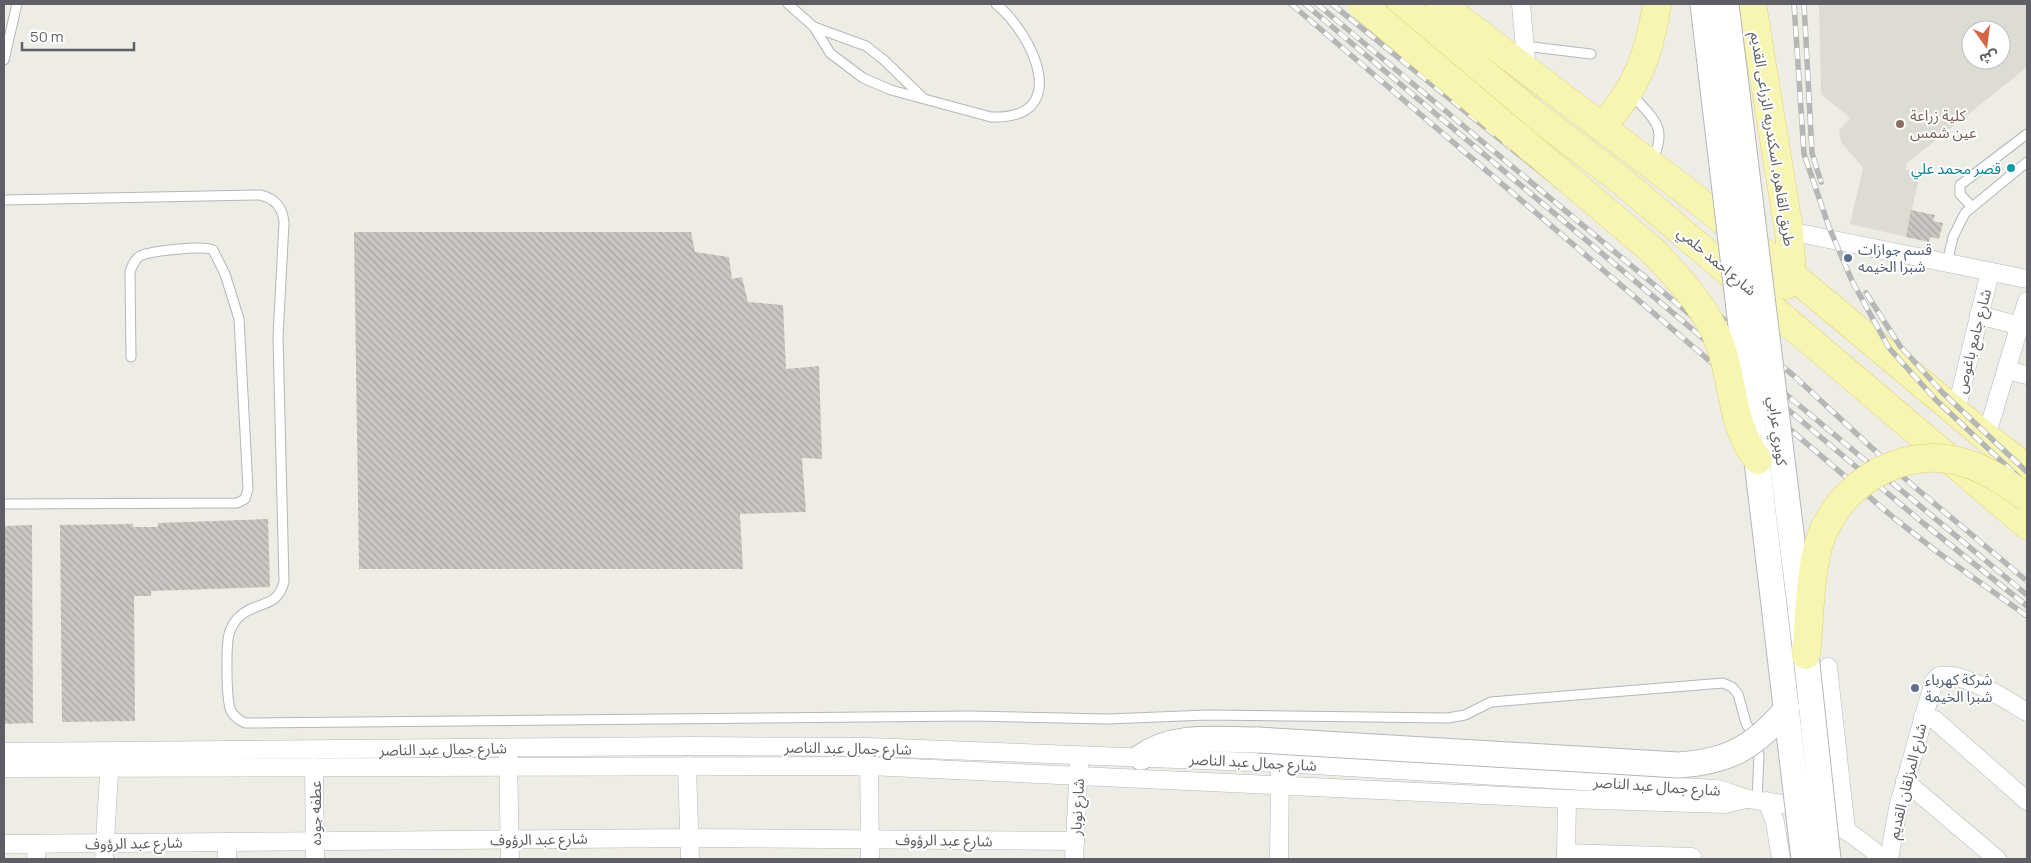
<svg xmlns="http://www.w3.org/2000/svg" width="2031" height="863" viewBox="0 0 2031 863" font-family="Manrope,'Noto Sans Arabic',sans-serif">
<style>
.education{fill:#dddcd4;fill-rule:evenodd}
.building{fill:url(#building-back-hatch)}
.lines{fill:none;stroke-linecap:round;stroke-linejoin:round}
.service-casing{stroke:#b5b6bb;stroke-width:11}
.minor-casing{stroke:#b5b6bb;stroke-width:19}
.secondary-casing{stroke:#b4b6bb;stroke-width:27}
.primary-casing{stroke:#e2d36a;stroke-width:29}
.service{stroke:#fff;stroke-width:9}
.minor{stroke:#fff;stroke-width:18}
.secondary{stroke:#fff;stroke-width:25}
.primary{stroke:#f6f6b2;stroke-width:28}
.rail-casing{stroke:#b5b6b6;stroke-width:5.5}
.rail{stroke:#fff;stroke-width:4;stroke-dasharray:11;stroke-linecap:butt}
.secondary-bridge-casing{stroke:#b4b6bb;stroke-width:27;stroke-linecap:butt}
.primary-bridge-casing{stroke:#e2d36a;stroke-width:29;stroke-linecap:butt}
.secondary-bridge{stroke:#fff;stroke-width:25}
.primary-bridge{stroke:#f6f6b2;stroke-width:28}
.education-dot{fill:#8d6e63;stroke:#fff;stroke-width:2}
.culture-dot{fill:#0f9aa8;stroke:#fff;stroke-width:2}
.service-dot{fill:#5c6f8a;stroke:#fff;stroke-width:2}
.labels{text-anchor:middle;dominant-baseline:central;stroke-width:4;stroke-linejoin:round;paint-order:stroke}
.education-label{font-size:15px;fill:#785e54;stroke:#fff;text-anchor:start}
.street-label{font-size:15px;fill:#5d5f64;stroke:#fff}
.culture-label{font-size:15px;fill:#0d838f;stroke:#fff;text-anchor:end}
.service-label{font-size:15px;fill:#4e5e75;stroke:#fff;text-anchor:start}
</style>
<defs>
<pattern id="building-back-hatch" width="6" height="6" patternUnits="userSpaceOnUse" patternTransform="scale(1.25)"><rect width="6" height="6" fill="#c9c7c2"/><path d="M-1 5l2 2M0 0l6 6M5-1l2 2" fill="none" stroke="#a6a5a1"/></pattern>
</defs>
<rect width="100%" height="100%" fill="#eeede5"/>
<path class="education" d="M 1819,4 L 2027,4 L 2027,67 L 1907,163 L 1906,170 L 1920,173 L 1906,237 L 1850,224 L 1863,168 L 1841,142 L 1839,130 L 1850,118 L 1821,94 ZM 1971,30 L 2001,30 L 2001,60 L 1971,60 Z"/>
<g class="building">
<path d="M 1911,210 L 1935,215 L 1933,221 L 1943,223 L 1939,239 L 1930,237 L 1929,242 L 1906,237 Z"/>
<path d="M 354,232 L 691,232 L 695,252 L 729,257 L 732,279 L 742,277 L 748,302 L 783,305 L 786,369 L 819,366 L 822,459 L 802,458 L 806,512 L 740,514 L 743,569 L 359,569 Z"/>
<path d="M 268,519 L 270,587 L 151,591 L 151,596 L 134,596 L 135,721 L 62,722 L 60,525 L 133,524 L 133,527 L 158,527 L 158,523 Z"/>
<path d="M 32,525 L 33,723 L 4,724 L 4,526 Z"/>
</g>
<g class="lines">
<defs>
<g id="service">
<path d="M 788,4 L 814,27 L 830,53 L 863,78 L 891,90 L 991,117 C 1073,120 1034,35 996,4"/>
<path d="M 814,27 L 866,46 L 884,60 L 923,98"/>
<path d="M 1524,46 L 1591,54"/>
<path d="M 4,60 L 17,4"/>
<path d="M 1631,93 C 1653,120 1669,126 1652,161"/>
<path d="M 4,200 L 260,195 C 275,198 283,208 284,223 L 278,337 L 284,582 C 277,610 255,600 238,618 C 234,622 231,628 229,634 C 226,646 226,700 231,711 C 234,717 239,720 245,723 L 970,716 L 1108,719 L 1207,715 L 1448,718 L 1465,715 L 1491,702 L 1723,683 L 1732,687 L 1738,694 L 1746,723 L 1757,743 L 1759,755 L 1757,800"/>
<path d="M 1971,206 L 1960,194 L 1960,185 L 2027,134"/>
<path d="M 1947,263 L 1953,237 L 1965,213 L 2027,162"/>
<path d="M 4,504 L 237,503 L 245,499 L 248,489 L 239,319 L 225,274 L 213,250 C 204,245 150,251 140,256 C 134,260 132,266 130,272 L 131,357"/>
</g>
<g id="minor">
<path d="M 1521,4 L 1527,71"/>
<path d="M 1789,231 L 2027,279"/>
<path d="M 1979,315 L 2020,326"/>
<path d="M 2006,370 L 2027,375"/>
<path d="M 1956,411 L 1990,272"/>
<path d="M 1986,437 L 2027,301"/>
<path d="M 1828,667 L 1846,830"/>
<path d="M 1923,717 L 1935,720 L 2027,801"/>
<path d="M 4,752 L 691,746 L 869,747 L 1280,763 L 1716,789 C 1728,791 1738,797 1749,799 C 1764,802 1779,803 1794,806 C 1827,815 1858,837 1883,859"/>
<path d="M 508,755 L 510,859"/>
<path d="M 869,755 L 870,859"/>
<path d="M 687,766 L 690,859"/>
<path d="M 314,767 L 315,859"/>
<path d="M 4,768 L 869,766 L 1567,799 L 1725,804 L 1746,799"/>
<path d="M 1905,781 L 1997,859"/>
<path d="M 1767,801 L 1775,822 L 1781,859"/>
<path d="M 227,842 L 227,859"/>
<path d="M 4,844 L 689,838 L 1075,841"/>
<path d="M 1566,853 L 1692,857"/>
<path d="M 36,859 L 37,844"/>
<path d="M 104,859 L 110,756"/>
<path d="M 1074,859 L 1079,765"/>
<path d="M 1279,859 L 1280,772"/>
<path d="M 1566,859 L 1567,799"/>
<path d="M 1889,859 L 1898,808 L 1934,681 L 1939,676 C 1964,671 2006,700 2027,712"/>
</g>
<path id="secondary" d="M 1141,757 C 1175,733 1218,740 1258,740"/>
<g id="primary">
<path d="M 1401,4 L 1531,112 L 1623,182 L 2027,525"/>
<path d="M 1440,4 L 1695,198 L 1792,275 L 1986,437 L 2027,468"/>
<path d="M 1752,4 L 1789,231 L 1792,275 L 1786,285"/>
<path d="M 1602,126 C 1637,89 1649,54 1657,4"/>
</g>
</defs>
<use href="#service" class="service-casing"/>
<use href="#minor" class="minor-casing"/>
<use href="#secondary" class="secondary-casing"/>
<use href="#primary" class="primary-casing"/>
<use href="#service" class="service"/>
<use href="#minor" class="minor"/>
<use href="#secondary" class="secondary"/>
<use href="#primary" class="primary"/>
<defs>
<g id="rail">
<path d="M 1291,4 L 1894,518 L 1936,551 L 2027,616"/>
<path d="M 1305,4 L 1923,523 L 2027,606"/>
<path d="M 1317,4 L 2027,595"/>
<path d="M 1332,4 L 1793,375 L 1911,484 L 2027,581"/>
<path d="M 1794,4 L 1804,154 L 1829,227 L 1852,281 L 1889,348 L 1936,400 L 2027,485"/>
<path d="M 1804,4 L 1812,153 L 1821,182"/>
<path d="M 1866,293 L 1900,346 L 1943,393 L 2027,472"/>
</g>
</defs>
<use href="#rail" class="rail-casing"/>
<use href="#rail" class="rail"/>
<defs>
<g id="secondary-bridge">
<path d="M 1703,4 L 1804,859"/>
<path d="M 1726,4 L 1806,655 L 1828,859"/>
<path d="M 1258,740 L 1678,765 C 1729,762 1754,747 1787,709"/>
</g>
<g id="primary-bridge">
<path d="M 1361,4 L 1653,251 C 1680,280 1706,307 1720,344 C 1734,383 1731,426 1758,460"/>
<path d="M 1806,655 C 1810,619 1809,559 1825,528 C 1849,477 1910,445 1965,463 C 1988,470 2008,484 2027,498"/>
</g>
</defs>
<use href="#secondary-bridge" class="secondary-bridge-casing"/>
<use href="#primary-bridge" class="primary-bridge-casing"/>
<use href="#secondary-bridge" class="secondary-bridge"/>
<use href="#primary-bridge" class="primary-bridge"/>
</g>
<circle class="education-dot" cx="1900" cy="124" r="5"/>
<circle class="culture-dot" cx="2011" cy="168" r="5"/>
<g class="service-dot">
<circle cx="1848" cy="258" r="5"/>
<circle cx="1915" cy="688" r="5"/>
</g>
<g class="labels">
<g class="education-label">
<text x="1910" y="115">كلية زراعة<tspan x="1910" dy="17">عين شمس</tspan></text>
</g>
<g class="street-label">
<text transform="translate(1773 139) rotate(81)">طريق القاهره, اسكندريه الزراعى القديم</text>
<text transform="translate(1717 261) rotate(40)">شارع احمد حلمي</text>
<text transform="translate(1973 341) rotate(-76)">شارع جامع باغوص</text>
<text transform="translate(1778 431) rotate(83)">كوبري عرابي</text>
<text transform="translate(848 748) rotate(1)">شارع جمال عبد الناصر</text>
<text transform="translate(443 749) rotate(-1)">شارع جمال عبد الناصر</text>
<text transform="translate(1253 762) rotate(3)">شارع جمال عبد الناصر</text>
<text transform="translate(1907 781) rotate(-76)">شارع المزلقان القديم</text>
<text transform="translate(1657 786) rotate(4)">شارع جمال عبد الناصر</text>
<text transform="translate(1077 807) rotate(-87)">شارع نوبار</text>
<text transform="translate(315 813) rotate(-90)">عطفه جوده</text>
<text transform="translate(539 839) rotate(-1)">شارع عبد الرؤوف</text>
<text transform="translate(944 840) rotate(1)">شارع عبد الرؤوف</text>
<text transform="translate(134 843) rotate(-1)">شارع عبد الرؤوف</text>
</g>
<g class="culture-label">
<text x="2001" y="168">قصر محمد علي</text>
</g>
<g class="service-label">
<text x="1858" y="249">قسم جوازات<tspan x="1858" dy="17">شبرا الخيمه</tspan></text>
<text x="1925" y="679">شركة كهرباء<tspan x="1925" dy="17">شبرا الخيمة</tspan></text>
</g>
</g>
<rect width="2031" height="863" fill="none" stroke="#5d5f64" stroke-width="10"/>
<g transform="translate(1986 45) rotate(166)"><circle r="24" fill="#ffffff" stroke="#bebfc1"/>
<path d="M0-4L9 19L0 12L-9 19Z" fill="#d66643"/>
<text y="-8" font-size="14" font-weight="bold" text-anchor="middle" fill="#5d5f64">ش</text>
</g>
<path d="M22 42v8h112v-8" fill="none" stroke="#5d5f64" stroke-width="2.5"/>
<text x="30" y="42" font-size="15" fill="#5d5f64" stroke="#ffffff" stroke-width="4" paint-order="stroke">50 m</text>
</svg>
